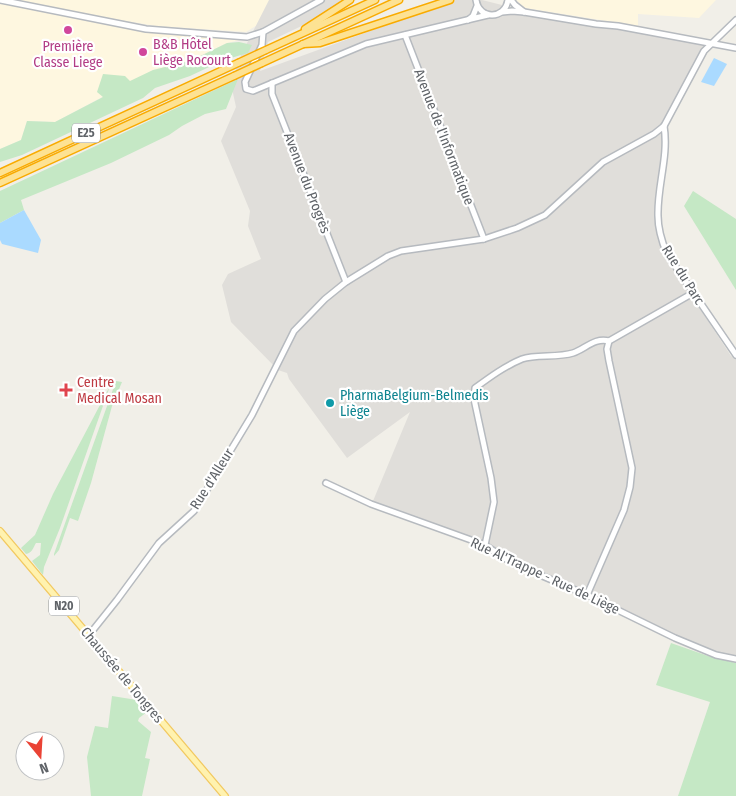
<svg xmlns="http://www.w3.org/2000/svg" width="736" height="796" viewBox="0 0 736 796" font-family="'Fira Sans Condensed',sans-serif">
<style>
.commercial{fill:#fef7e0}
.industrial{fill:#e0deda}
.green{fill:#c5e8c5}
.water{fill:#aadaff}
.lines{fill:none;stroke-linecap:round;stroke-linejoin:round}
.secondary-casing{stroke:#b6babf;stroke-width:8}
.primary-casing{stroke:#f2c960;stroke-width:8}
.highway-casing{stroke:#f9ab00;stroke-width:9}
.secondary{stroke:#fff;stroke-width:5}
.primary{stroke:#fff2af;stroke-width:5.5}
.highway{stroke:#fde293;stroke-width:6}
.highway-bridge-casing{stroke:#f9ab00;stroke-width:9;stroke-linecap:butt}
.highway-bridge{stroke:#fde293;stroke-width:6}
.hotel-dot{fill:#d1479c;stroke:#fff;stroke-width:2}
.health-dot{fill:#e0444e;stroke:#fff;stroke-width:2}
.culture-dot{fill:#0f9aa8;stroke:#fff;stroke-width:2}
.labels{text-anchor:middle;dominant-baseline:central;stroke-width:4.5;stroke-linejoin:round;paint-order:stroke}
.shield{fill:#fff;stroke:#8f9295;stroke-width:1}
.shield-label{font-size:12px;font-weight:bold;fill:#5f6368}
.hotel-label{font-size:14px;fill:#b23c85;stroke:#fff;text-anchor:start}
.street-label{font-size:14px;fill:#5f6368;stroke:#fff}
.health-label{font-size:14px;fill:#be3a42;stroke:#fff;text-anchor:start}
.culture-label{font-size:14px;fill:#0d838f;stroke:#fff;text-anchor:start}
</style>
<rect width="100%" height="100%" fill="#f1efe8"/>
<g class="commercial">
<path d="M 0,0 L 273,0 L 262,22 L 246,32 L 156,26 L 85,14 L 84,20 L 240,40 L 227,43 L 190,61 L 153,70 L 55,122 L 27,121 L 21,140 L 0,149 Z"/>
<path d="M 516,0 L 716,0 L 699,18 L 638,14 L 638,26 L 525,8 Z"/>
</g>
<path class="industrial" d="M 269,0 L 356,0 L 268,42 L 260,71 L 456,0 L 482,0 L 565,21 L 629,28 L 707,44 L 668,115 L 655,215 L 661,244 L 671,264 L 731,356 L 736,359 L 736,657 L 715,654 L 485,548 L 373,501 L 410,412 L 347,458 L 289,379 L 287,373 L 278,370 L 231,322 L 222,285 L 228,274 L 261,259 L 248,226 L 250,211 L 221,141 L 236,107 L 231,84 L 241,55 Z"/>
<g class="green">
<path d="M 239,42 L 252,45 L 248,53 L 224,60 L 190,76 L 155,88 L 143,98 L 22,155 L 0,162 L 0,149 L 21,140 L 27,121 L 55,122 L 103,97 L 97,92 L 103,74 L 125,76 L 130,81 L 153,70 L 190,61 L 227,43 Z"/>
<path d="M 238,79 L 226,109 L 205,114 L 182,126 L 169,135 L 111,163 L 21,200 L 24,210 L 0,223 L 0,191 Z"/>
<path d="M 693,191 L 736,219 L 736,290 L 684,206 Z"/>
<path d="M 116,381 L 122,382 L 112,406 L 91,483 L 78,521 L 70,518 L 59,550 L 54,556 L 54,554 Z"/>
<path d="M 110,386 L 60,528 L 44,567 L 43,575 L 32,561 L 40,555 L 41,543 L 36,543 C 33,548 32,553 26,554 L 21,548 L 35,535 L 53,494 Z"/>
<path d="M 671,643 L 708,656 L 736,663 L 736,796 L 678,796 L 710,702 L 656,685 Z"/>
<path d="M 112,696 L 137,700 L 147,712 L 139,718 L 138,721 L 151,732 L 145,758 L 150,759 L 142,796 L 91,796 L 87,757 L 95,726 L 108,728 Z"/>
</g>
<g class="water">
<path d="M 714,58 L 727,64 L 714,86 L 701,82 Z"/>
<path d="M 24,210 L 41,240 L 38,253 L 2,244 L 0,240 L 0,223 Z"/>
</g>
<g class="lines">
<defs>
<g id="secondary">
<path d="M 0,0 L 146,29 L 247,37 L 263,32 L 321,0"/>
<path d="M 476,0 C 479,20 505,20 508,0"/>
<path d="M 511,0 L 515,5 L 524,12"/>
<path d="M 502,12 L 512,11 L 524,12 L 596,24 L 618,26 L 736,48"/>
<path d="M 468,20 L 473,16 L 477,6"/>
<path d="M 263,32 L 262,45 L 245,82 L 246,89 L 253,91 L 366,44 L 488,15"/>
<path d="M 405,35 L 484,239"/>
<path d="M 272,83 L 272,94 L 346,282"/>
<path d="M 664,126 C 669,156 657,186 658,216 C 658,230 662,242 667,254 L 736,355"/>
<path d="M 326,483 L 371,504 L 485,545 L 512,563 L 587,595 L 675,638 L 716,655 L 736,659"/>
<path d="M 485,545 L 494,502 L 491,478 L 474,399 L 475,388 C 490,377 505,366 522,359 C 536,354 557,358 573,353 C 585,349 595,337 609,341"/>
<path d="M 587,595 L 624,510 L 630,487 L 632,468 L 609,361 L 607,349 L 609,341 L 693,293"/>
<path d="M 89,635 L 117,600 L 159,543 L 194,511 L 252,415 L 294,331 L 325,299 L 346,282 L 388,256 L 401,251 L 484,239 L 517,228 L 545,215 L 603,162 L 654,134 L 664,126 L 704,51 L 736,20"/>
</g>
<path id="primary" d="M 0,531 L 225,796"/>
<g id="highway">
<path d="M 305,29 L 350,0"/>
<path d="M 303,44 L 320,43 L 450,0"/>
<path d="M 266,50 L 375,0"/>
<path d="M 262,63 L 399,0"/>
<path d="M 0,173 L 238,63"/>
<path d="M 0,183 L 234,76"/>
</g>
</defs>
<use href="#secondary" class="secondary-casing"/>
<use href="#primary" class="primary-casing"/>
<use href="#highway" class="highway-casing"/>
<use href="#secondary" class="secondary"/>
<use href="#primary" class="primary"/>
<use href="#highway" class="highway"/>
<defs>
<g id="highway-bridge">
<path d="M 238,63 L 266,50"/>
<path d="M 234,76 L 262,63"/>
</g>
</defs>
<use href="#highway-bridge" class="highway-bridge-casing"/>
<use href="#highway-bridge" class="highway-bridge"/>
</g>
<g class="hotel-dot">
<circle cx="68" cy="30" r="5"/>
<circle cx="143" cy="52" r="5"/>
</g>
<path class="health-dot" d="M63.5 382.5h5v5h5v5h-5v5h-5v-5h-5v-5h5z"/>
<circle class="culture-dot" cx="330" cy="403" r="5"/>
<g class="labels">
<g class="shield">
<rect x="72" y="123.5" width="28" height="19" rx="4"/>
<rect x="49" y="596.5" width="30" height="19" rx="4"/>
</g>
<g class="shield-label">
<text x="86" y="133">E25</text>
<text x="64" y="606">N20</text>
</g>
<g class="hotel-label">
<text x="153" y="44">B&amp;B Hôtel<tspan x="153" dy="16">Liège Rocourt</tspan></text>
<text x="68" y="46" text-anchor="middle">Première<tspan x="68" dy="16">Classe Liege</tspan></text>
</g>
<g class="street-label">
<text transform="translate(444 137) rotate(69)">Avenue de l'Informatique</text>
<text transform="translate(307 183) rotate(69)">Avenue du Progrès</text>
<text transform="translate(683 275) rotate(58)">Rue du Parc</text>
<text transform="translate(212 479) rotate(-58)">Rue d'Alleur</text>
<text transform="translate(545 576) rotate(25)">Rue Al'Trappe - Rue de Liège</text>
<text transform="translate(122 675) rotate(50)">Chaussée de Tongres</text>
</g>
<g class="health-label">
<text x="77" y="382">Centre<tspan x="77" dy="16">Medical Mosan</tspan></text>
</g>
<g class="culture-label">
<text x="340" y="395">PharmaBelgium-Belmedis<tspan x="340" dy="16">Liège</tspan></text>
</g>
</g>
<g transform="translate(40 756) rotate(162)"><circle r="24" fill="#ffffff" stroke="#bfc1c3"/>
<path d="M0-4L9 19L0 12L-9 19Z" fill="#ea4335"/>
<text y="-8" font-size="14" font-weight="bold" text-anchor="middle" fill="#5f6368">N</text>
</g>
</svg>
